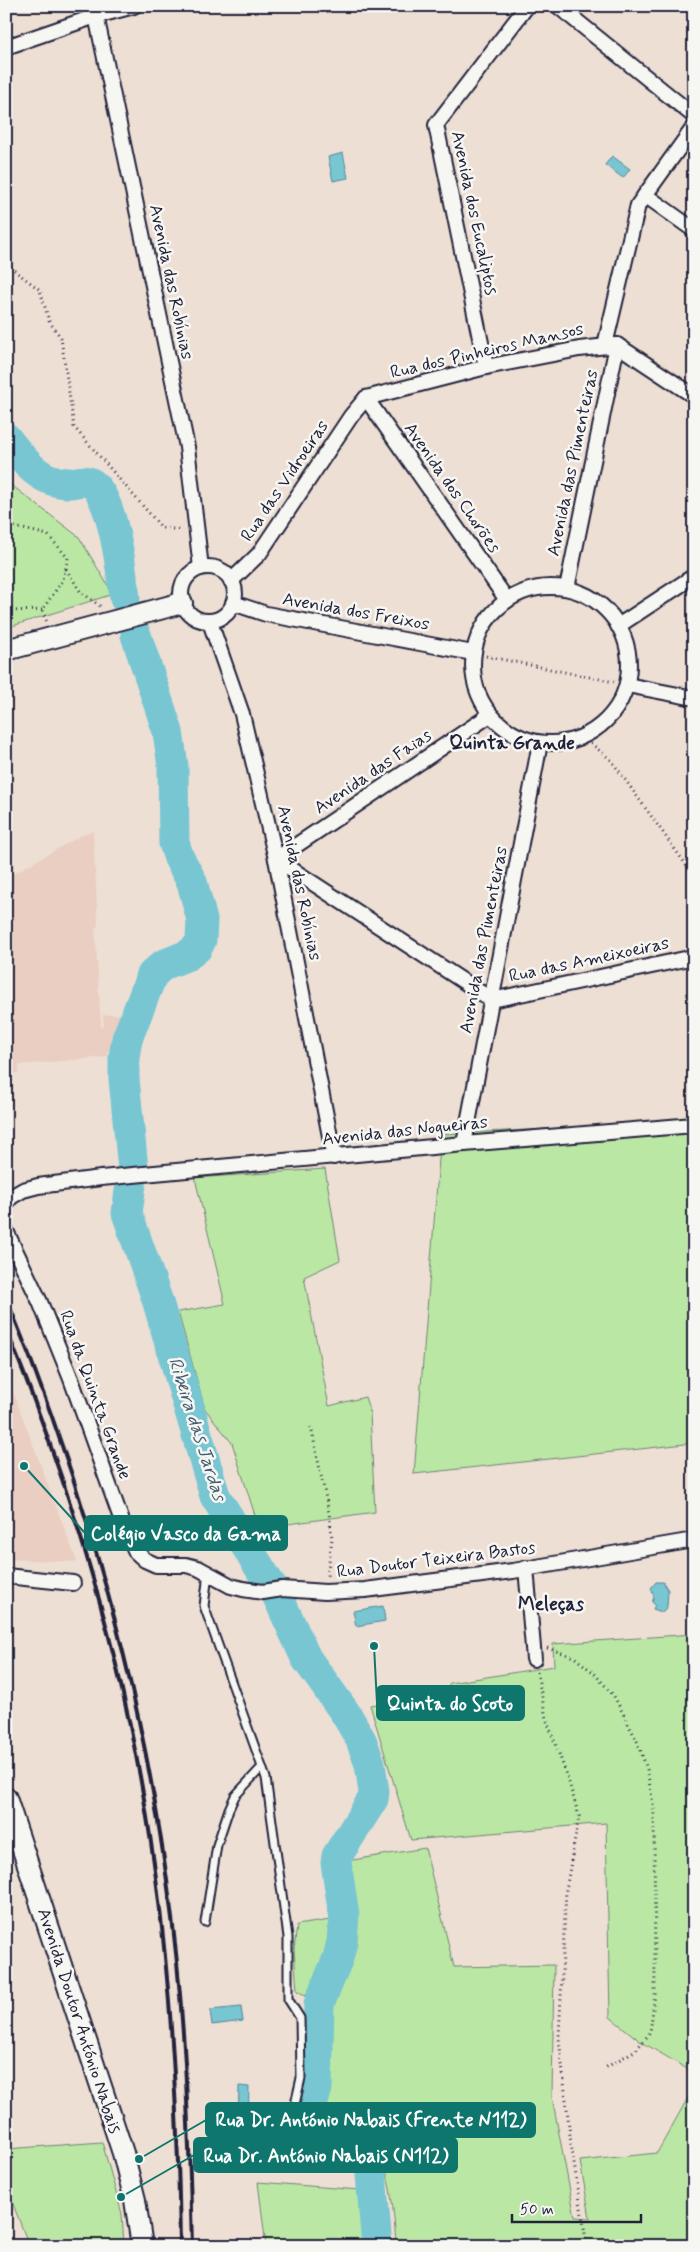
<svg xmlns="http://www.w3.org/2000/svg" width="700" height="2252" viewBox="0 0 700 2252" font-family="Mynerve,sans-serif">
<style>
.built{fill:#e9cec1}
.green{fill:#bbe7a5;stroke:#6e8470}
.water{fill:#77c6d2;stroke:#558496}
.lines{fill:none;stroke-linecap:round;stroke-linejoin:round}
.river{stroke:#77c6d2;stroke-width:31}
.lane-casing{stroke:#22223b;stroke-width:11}
.street-casing{stroke:#22223b;stroke-width:18}
.secondary-casing{stroke:#22223b;stroke-width:24}
.path{stroke:#22223b;stroke-width:3;stroke-dasharray:1 4;stroke-linecap:butt}
.lane{stroke:#f6f6f2;stroke-width:7}
.street{stroke:#f6f6f2;stroke-width:14}
.secondary{stroke:#f6f6f2;stroke-width:20}
.rail{stroke:#22223b;stroke-width:4}
.labels{text-anchor:middle;dominant-baseline:central;stroke-width:5;stroke-linejoin:round;paint-order:stroke}
.street-label{font-size:18px;fill:#22223b;stroke:#f6f6f2}
.neighbourhood-label{font-size:19px;font-weight:bold;fill:#22223b;stroke:#f6f6f2}
.water-label{font-size:19px;font-style:italic;fill:#405b70;stroke:#f6f6f2}
.leader{fill:none;stroke:#0f766e;stroke-width:2}
.callout-dot{fill:#0f766e;stroke:#f6f6f2;stroke-width:2}
.callout{fill:#0f766e;stroke:#0f766e;stroke-width:2}
.callout-label{font-size:19px;text-anchor:middle;font-weight:bold;fill:#fff}
</style>
<rect width="100%" height="100%" fill="#eedfd5"/>
<filter id="ink" filterUnits="userSpaceOnUse"><feTurbulence type="fractalNoise" baseFrequency=".02" numOctaves="2"/><feDisplacementMap in="SourceGraphic" scale="10" xChannelSelector="R" yChannelSelector="G"/><feConvolveMatrix kernelMatrix="1 2 1 2 8 2 1 2 1" color-interpolation-filters="sRGB"/></filter>
<g filter="url(#ink)">
<g class="built">
<path d="M 93,831 L 98,926 L 95,927 L 101,1027 L 104,1026 L 103,1015 L 123,1014 L 106,1057 L 19,1065 L 19,1073 L 6,1074 L 6,878 L 80,836 Z"/>
<path d="M 6,1373 L 77,1562 L 6,1559 Z"/>
</g>
<g class="green">
<path d="M 6,481 L 79,537 L 113,594 L 6,628 Z"/>
<path d="M 694,1122 L 694,1443 L 414,1474 L 441,1134 Z"/>
<path d="M 325,1169 L 340,1260 L 304,1277 L 329,1406 L 365,1397 L 370,1413 L 375,1512 L 259,1528 L 232,1443 L 205,1409 L 178,1312 L 225,1304 L 195,1178 Z"/>
<path d="M 694,1634 L 694,2073 L 640,2041 L 610,2017 L 606,1823 L 411,1840 L 370,1705 L 443,1694 L 450,1683 L 554,1666 L 553,1644 Z"/>
<path d="M 425,1848 L 454,1967 L 554,1965 L 552,2097 L 575,2217 L 590,2218 L 580,2161 L 657,2153 L 694,2087 L 694,2246 L 396,2246 C 395,2224 390,2151 369,2140 C 354,2132 335,2129 318,2123 L 323,2013 L 348,1967 L 354,1939 L 347,1861 Z"/>
<path d="M 337,1919 C 334,1960 335,1965 305,1995 L 297,1991 L 294,1950 L 297,1925 Z"/>
<path d="M 102,2142 L 122,2214 L 124,2246 L 22,2246 L 28,2243 L 6,2186 L 6,2149 Z"/>
<path d="M 258,2182 L 360,2190 L 365,2246 L 266,2246 Z"/>
</g>
<g class="water">
<path d="M 343,153 L 348,178 L 333,181 L 328,157 Z"/>
<path d="M 612,156 L 630,169 L 623,178 L 605,165 Z"/>
<path d="M 656,1582 L 663,1582 L 668,1590 L 667,1607 L 662,1612 L 653,1609 L 655,1605 L 652,1602 L 654,1597 L 651,1588 Z"/>
<path d="M 383,1606 L 385,1621 L 356,1626 L 353,1611 Z"/>
<path d="M 241,2007 L 243,2021 L 212,2025 L 210,2010 Z"/>
<path d="M 239,2086 L 249,2087 L 247,2165 L 237,2165 Z"/>
</g>
<g class="lines">
<g class="river">
<path d="M 6,438 C 23,459 38,483 69,483 C 77,483 83,479 91,483 C 113,495 122,574 125,598"/>
<path d="M 136,635 L 168,732 L 173,766 L 174,843 L 179,858 L 192,882 L 202,920 L 201,940 L 197,948 L 188,955 L 163,965 L 152,975 L 127,1039 L 124,1057 L 124,1079 L 133,1169 L 127,1213 L 157,1299 L 215,1496 L 278,1597 L 306,1658 L 346,1714 L 361,1740 L 370,1764 L 374,1792 L 373,1799 L 337,1856 L 336,1863 L 344,1915 L 342,1942 L 338,1958 L 319,2004 L 317,2088 L 302,2141 L 305,2148 C 326,2159 356,2129 370,2163 L 377,2246"/>
</g>
<defs>
<g id="lane">
<path d="M 208,1574 L 204,1606 L 266,1778 L 288,1937 L 288,1999 L 300,2018 L 301,2078 L 293,2113 L 289,2158"/>
<path d="M 205,1922 L 217,1845 L 229,1809 L 235,1796 L 262,1767"/>
</g>
<g id="street">
<path d="M 94,6 L 187,447 L 201,568"/>
<path d="M 558,6 L 694,116"/>
<path d="M 6,47 L 96,16 L 134,6"/>
<path d="M 645,195 L 694,230"/>
<path d="M 605,345 L 638,205 L 694,127"/>
<path d="M 617,345 L 694,396"/>
<path d="M 486,367 L 436,125 L 527,6"/>
<path d="M 366,398 L 486,367 L 579,349 L 617,345"/>
<path d="M 366,398 L 507,600"/>
<circle cx="208" cy="594" r="27"/>
<path d="M 231,581 L 259,554 L 351,416 L 366,398"/>
<circle cx="551" cy="665" r="78"/>
<path d="M 567,588 L 617,345"/>
<path d="M 233,603 L 266,614 L 473,653"/>
<path d="M 210,622 L 242,714 L 276,859 L 334,1157"/>
<path d="M 618,626 L 694,576"/>
<path d="M 627,685 L 694,698"/>
<path d="M 490,715 L 276,859 L 492,1000 L 694,957"/>
<path d="M 464,1144 L 540,743"/>
<path d="M 6,1204 L 11,1197 L 23,1190 L 38,1186 L 101,1178 L 464,1144 L 694,1125"/>
<path d="M 6,1231 L 40,1302 L 71,1379 L 123,1524 L 136,1552 L 145,1560 L 156,1565 L 186,1565 L 198,1568 L 231,1586 L 243,1589 L 263,1592 L 282,1589 L 325,1592 L 365,1590 L 513,1571 L 694,1540"/>
<path d="M 526,1568 L 534,1659"/>
<path d="M 6,1576 L 73,1583"/>
</g>
<g id="secondary">
<path d="M 6,650 L 182,603"/>
<path d="M 6,1798 L 123,2153 L 135,2200 L 142,2246"/>
</g>
</defs>
<use href="#lane" class="lane-casing"/>
<use href="#street" class="street-casing"/>
<use href="#secondary" class="secondary-casing"/>
<g class="path">
<path d="M 6,264 L 40,290 L 49,321 L 61,338 L 74,427 L 162,528 L 182,530"/>
<path d="M 6,522 L 11,526 L 48,535 L 68,558 L 63,580 L 42,610 L 47,622"/>
<path d="M 66,569 L 80,591 L 100,606"/>
<path d="M 6,611 L 42,610"/>
<path d="M 486,656 L 614,682"/>
<path d="M 583,737 L 611,760 L 694,876"/>
<path d="M 311,1427 L 329,1513 L 332,1539 L 327,1577"/>
<path d="M 547,1648 L 574,1657 L 594,1673 L 614,1696 L 638,1743 L 647,1769 L 654,1810 L 655,1994 L 650,2033 L 636,2050 L 603,2069"/>
<path d="M 537,1672 L 546,1718 L 566,1773 L 579,1816 L 566,1890 L 559,2038 L 571,2144 L 587,2246"/>
</g>
<use href="#lane" class="lane"/>
<use href="#street" class="street"/>
<use href="#secondary" class="secondary"/>
<g class="rail">
<path d="M 6,1297 C 85,1489 142,1689 169,1895 C 185,2011 189,2128 192,2246"/>
<path d="M 6,1328 C 72,1491 124,1663 150,1836 C 171,1972 178,2109 180,2246"/>
</g>
</g>
</g>
<g class="labels">
<g class="street-label">
<text transform="translate(474 213) rotate(78)">Avenida dos Eucaliptos</text>
<text transform="translate(171 282) rotate(78)">Avenida das Robínias</text>
<text transform="translate(487 351) rotate(-13)">Rua dos Pinheiros Mansos</text>
<text transform="translate(573 463) rotate(-78)">Avenida das Pimenteiras</text>
<text transform="translate(285 481) rotate(-56)">Rua das Vidroeiras</text>
<text transform="translate(452 488) rotate(55)">Avenida dos Chorões</text>
<text transform="translate(356 612) rotate(10)">Avenida dos Freixos</text>
<text transform="translate(373 772) rotate(-34)">Avenida das Faias</text>
<text transform="translate(299 883) rotate(78)">Avenida das Robínias</text>
<text transform="translate(484 940) rotate(-79)">Avenida das Pimenteiras</text>
<text transform="translate(589 960) rotate(-12)">Rua das Ameixoeiras</text>
<text transform="translate(405 1131) rotate(-6)">Avenida das Nogueiras</text>
<text transform="translate(95 1395) rotate(70)">Rua da Quinta Grande</text>
<text transform="translate(436 1560) rotate(-7)">Rua Doutor Teixeira Bastos</text>
<text transform="translate(79 2021) rotate(72)">Avenida Doutor António Nabais</text>
</g>
<g class="neighbourhood-label">
<text x="512" y="743">Quinta Grande</text>
<text x="551" y="1604">Meleças</text>
</g>
<g class="water-label">
<text transform="translate(197 1429) rotate(72)">Ribeira das Jardas</text>
</g>
</g>
<path class="leader" d="M24 1466L85 1533M374 1646L377 1703M139 2159L206 2120M121 2197L194 2155"/>
<g class="callout-dot">
<circle cx="24" cy="1466" r="5"/>
<circle cx="374" cy="1646" r="5"/>
<circle cx="139" cy="2159" r="5"/>
<circle cx="121" cy="2197" r="5"/>
</g>
<g class="callout">
<rect x="85" y="1516" width="202" height="34" rx="5"/>
<rect x="377" y="1686" width="147" height="34" rx="5"/>
<rect x="206" y="2103" width="329" height="34" rx="5"/>
<rect x="194" y="2138" width="263" height="34" rx="5"/>
</g>
<g class="callout-label">
<text x="186" y="1540">Colégio Vasco da Gama</text>
<text x="450" y="1710">Quinta do Scoto</text>
<text x="371" y="2126">Rua Dr. António Nabais (Frente N112)</text>
<text x="326" y="2162">Rua Dr. António Nabais (N112)</text>
</g>
<rect width="700" height="2252" fill="none" stroke="#f6f6f2" stroke-width="25"/>
<rect x="12" y="12" width="675" height="2227" fill="none" stroke="#22223b" stroke-width="2" filter="url(#ink)"/>
<path d="M512 2214v8h129v-8" fill="none" stroke="#22223b" stroke-width="2.5"/>
<text x="520" y="2214" font-size="15" fill="#22223b" stroke="#f6f6f2" stroke-width="4" paint-order="stroke">50 m</text>
</svg>
